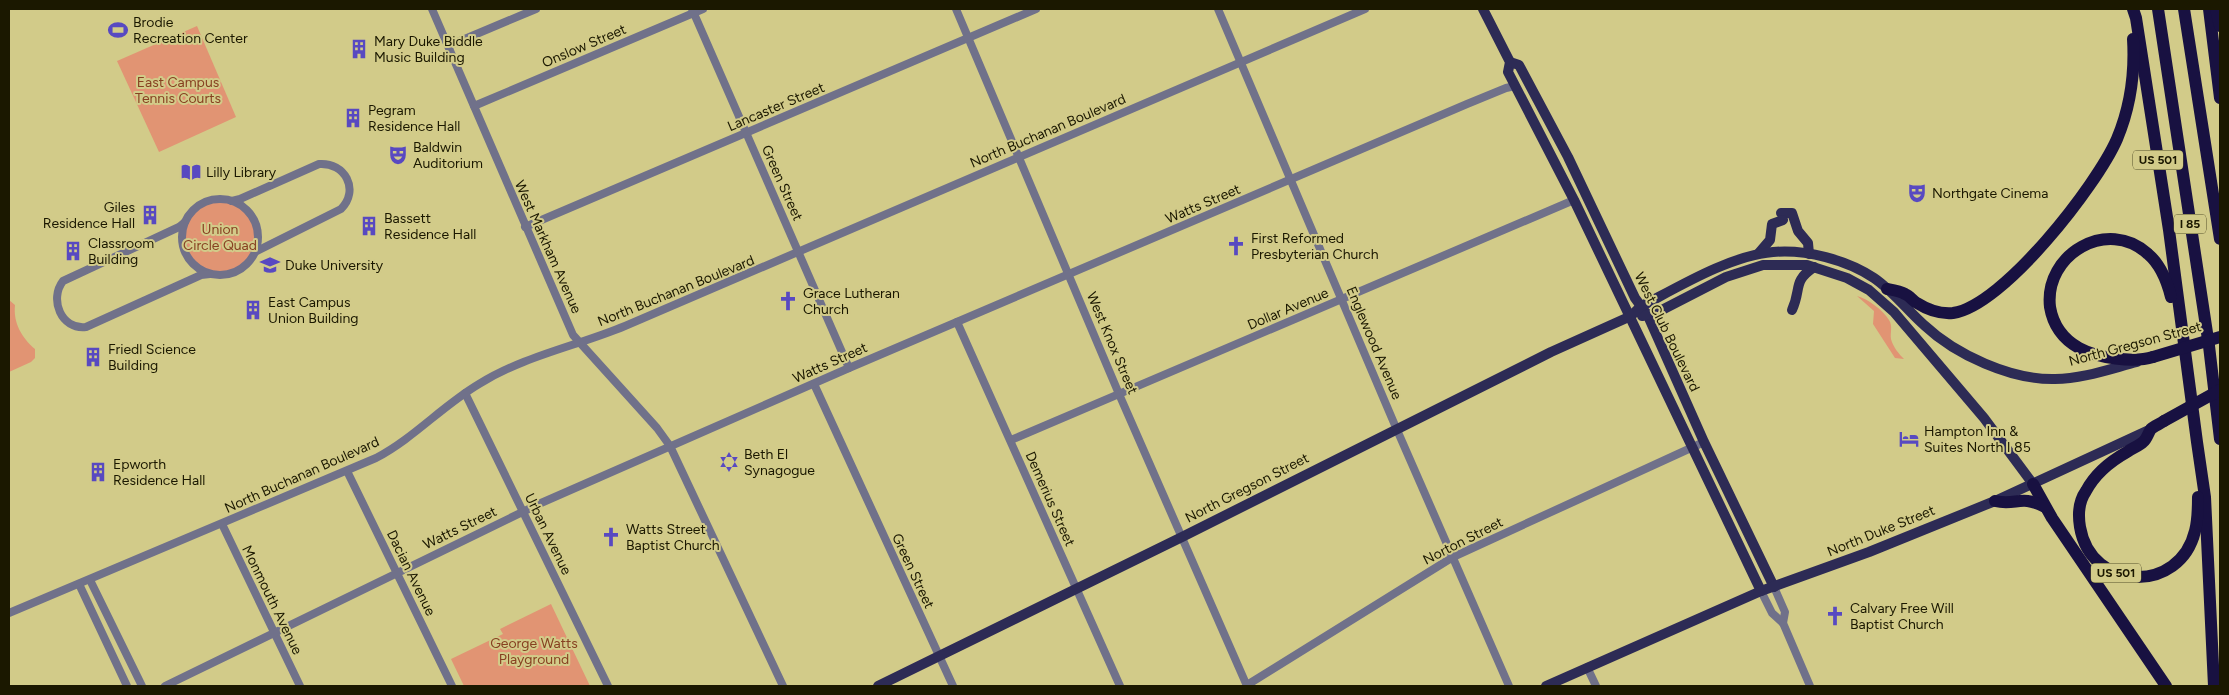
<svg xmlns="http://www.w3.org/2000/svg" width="2229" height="695" viewBox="0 0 2229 695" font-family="Figtree,sans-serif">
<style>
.green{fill:#e19473}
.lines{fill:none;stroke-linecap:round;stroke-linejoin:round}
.minor{stroke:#70718a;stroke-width:8}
.major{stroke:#2d2b55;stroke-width:10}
.highway{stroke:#181141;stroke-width:12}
.highway-bridge{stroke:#181141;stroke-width:12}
.labels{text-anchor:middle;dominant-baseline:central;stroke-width:4;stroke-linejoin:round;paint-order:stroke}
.shield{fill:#d2cb89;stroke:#524e29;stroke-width:1}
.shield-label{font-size:12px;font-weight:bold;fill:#1b1800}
.poi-label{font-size:14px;fill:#1b1800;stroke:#d2cb89;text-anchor:start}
.street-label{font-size:14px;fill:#1b1800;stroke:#d2cb89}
.park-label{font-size:14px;fill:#874121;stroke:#d2cb89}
</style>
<rect width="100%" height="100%" fill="#d2cb89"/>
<g class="green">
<path d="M 197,26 L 236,117 L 159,152 L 117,61 Z"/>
<circle cx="220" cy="237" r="35"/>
<path d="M 1857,296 C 1868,299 1883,310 1889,320 C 1893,326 1890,333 1891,339 C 1893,347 1899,354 1904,359 L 1895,358 L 1873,324 L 1874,311 Z"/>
<path d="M 9,300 L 15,305 C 13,323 22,338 35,349 L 35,358 L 31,362 L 9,372 Z"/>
<path d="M 551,604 L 590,686 L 464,686 L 451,659 L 503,634 L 500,629 Z"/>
</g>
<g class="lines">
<g class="minor">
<path d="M 432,9 L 573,335 L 657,428 L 670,446 L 783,686"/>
<path d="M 692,9 L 849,368"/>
<path d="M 956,9 L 1119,394 L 1247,686"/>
<path d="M 1218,9 L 1394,423 L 1509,686"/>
<path d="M 448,46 L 536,9"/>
<path d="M 474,106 L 703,9"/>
<circle cx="220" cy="237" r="38"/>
<path d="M 232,201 L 240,199 L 319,164 C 345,162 360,190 341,209 L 255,252"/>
<path d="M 185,222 L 179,227 L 63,281 C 49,299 61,330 86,327 L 201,275 L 210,274"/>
<path d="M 525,227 L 1036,9"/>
<path d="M 957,322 L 1120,686"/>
<path d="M 814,384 L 953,686"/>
<path d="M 465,393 L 608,686"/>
<path d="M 1011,440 L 1574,200"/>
<path d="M 347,471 L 452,686"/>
<path d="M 222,524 L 300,686"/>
<path d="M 90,580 L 142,686"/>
<path d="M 79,584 L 127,686"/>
<path d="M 1774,587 L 1785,612 L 1783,623"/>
<path d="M 1761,591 L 1772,613 L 1783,623 L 1810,686"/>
<path d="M 9,613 L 376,458 C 414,438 442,406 479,384 C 524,356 577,346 625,326 L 1365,9"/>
<path d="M 1587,667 L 1596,686"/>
<path d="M 1247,685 L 1453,557 L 1704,442"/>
<path d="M 165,686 L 541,503 L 849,368 L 1467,104 L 1506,88 L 1515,86"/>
</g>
<g class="major">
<path d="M 1483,9 L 1510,62 L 1508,72 L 1574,200 L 1761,591"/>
<path d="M 1510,62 L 1519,65 L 1568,157 L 1635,298 L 1648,316 L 1704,442 L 1774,587"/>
<path d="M 1781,213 L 1792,213 L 1798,231 L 1808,243 L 1809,254"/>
<path d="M 1758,254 L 1770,240 L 1772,224 L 1783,220"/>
<path d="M 1792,310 C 1802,288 1792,282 1814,267"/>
<path d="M 1642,316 L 1656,313 L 1726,277 L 1763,265 L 1807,265 L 1847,278 L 1869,290 L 1894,312 L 1984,418 L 2033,484"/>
<path d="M 878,686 L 1182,537 L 1551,352 L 1631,316 L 1640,307 C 1680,286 1729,256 1773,252 C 1806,249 1847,260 1874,278 C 1893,291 1907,310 1924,325 C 1956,355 2011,380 2055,379 C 2082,379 2110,369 2137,362"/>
<path d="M 1546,686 L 1761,591 L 1869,552 L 1995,501 L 2151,429"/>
</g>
<g class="highway">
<path d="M 2133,9 L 2136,18 L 2169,230 L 2197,442 L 2205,497 L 2214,686"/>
<path d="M 2158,9 L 2209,346 L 2220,439"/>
<path d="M 2184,9 L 2220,239"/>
<path d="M 2209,9 L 2220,98"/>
<path d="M 2216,9 L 2220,26"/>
<path d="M 1887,289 C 1893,290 1900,291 1905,294 C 1910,296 1913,301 1917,303 C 1928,310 1941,314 1953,313 C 2003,306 2097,185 2117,139 C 2130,108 2135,72 2133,39"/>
<path d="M 2153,357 C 2134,363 2097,358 2079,348 C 2063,339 2053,325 2050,307 C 2044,254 2108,217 2148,254 C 2161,265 2167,281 2171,297"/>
<path d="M 2164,421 C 2160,424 2154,426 2151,429 C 2148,433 2147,439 2143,442 C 2139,446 2132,448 2127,452 C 2111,461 2095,474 2086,491 C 2079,501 2078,515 2080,527 C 2091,592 2180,594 2195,531 C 2198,520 2198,508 2198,497"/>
<path d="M 2033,484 L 2052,518 L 2166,686"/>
<path d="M 1995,501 C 2017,506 2020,494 2045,507"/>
</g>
<g class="highway-bridge">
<path d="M 2153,357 L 2220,337"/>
<path d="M 2164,421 L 2220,390"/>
</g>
</g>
<defs>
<symbol id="stadium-bare" viewBox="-9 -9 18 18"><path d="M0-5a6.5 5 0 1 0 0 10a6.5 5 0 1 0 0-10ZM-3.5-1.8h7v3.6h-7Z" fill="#5849c1" stroke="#d2cb89" stroke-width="2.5" paint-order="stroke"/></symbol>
<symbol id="building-bare" viewBox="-9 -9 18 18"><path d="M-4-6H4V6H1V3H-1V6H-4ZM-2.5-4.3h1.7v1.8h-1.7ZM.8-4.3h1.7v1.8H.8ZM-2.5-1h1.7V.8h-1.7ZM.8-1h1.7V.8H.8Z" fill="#5849c1" stroke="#d2cb89" stroke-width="2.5" paint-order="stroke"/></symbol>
<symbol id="theatre-bare" viewBox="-9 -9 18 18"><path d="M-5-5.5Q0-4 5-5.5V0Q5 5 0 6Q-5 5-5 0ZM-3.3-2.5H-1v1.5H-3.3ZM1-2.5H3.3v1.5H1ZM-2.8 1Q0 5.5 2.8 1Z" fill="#5849c1" stroke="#d2cb89" stroke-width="2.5" paint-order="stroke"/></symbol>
<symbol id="library-bare" viewBox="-9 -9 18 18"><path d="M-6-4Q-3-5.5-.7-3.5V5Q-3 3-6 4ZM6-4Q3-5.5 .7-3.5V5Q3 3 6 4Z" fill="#5849c1" stroke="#d2cb89" stroke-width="2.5" paint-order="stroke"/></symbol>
<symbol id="church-bare" viewBox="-9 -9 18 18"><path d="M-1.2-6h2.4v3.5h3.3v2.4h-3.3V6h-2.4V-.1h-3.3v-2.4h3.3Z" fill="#5849c1" stroke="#d2cb89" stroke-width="2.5" paint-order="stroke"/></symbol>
<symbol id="university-bare" viewBox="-9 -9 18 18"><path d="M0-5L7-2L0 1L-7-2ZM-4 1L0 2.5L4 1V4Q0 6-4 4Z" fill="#5849c1" stroke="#d2cb89" stroke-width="2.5" paint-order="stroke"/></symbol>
<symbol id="hotel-bare" viewBox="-9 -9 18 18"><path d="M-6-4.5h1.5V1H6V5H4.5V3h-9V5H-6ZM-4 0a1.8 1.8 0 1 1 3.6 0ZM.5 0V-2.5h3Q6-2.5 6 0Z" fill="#5849c1" stroke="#d2cb89" stroke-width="2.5" paint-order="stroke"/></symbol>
<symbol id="synagogue-bare" viewBox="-9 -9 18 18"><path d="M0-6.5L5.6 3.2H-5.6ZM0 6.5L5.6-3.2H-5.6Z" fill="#5849c1" stroke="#d2cb89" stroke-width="2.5" paint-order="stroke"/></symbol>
</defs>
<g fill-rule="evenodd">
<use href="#stadium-bare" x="104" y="16" width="28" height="28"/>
<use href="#building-bare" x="345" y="35" width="28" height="28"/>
<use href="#building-bare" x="339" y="104" width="28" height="28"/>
<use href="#theatre-bare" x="384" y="141" width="28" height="28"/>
<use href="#library-bare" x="177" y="158" width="28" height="28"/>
<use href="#theatre-bare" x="1903" y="179" width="28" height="28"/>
<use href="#building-bare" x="136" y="201" width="28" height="28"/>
<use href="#building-bare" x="355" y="212" width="28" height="28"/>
<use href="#church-bare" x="1222" y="232" width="28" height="28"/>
<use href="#building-bare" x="59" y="237" width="28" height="28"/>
<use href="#university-bare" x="256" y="251" width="28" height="28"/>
<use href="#church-bare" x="774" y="287" width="28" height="28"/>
<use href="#building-bare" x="239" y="296" width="28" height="28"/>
<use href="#building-bare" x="79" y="343" width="28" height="28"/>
<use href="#hotel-bare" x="1895" y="425" width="28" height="28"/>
<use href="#synagogue-bare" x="715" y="448" width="28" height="28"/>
<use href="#building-bare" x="84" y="458" width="28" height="28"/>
<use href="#church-bare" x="597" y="523" width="28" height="28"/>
<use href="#church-bare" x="1821" y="602" width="28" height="28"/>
</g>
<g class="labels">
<g class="shield">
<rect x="2133" y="150.5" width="50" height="19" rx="4"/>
<rect x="2174" y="214.5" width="32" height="19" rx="4"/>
<rect x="2091" y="563.5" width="50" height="19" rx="4"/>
</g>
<g class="shield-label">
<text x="2158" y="160">US 501</text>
<text x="2190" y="224">I 85</text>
<text x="2116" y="573">US 501</text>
</g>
<g class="poi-label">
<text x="133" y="22">Brodie<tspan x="133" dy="16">Recreation Center</tspan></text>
<text x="374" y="41">Mary Duke Biddle<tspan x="374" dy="16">Music Building</tspan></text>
<text x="368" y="110">Pegram<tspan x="368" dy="16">Residence Hall</tspan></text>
<text x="413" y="147">Baldwin<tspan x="413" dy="16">Auditorium</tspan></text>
<text x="206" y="172">Lilly Library</text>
<text x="1932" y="193">Northgate Cinema</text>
<text x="135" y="207" text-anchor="end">Giles<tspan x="135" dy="16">Residence Hall</tspan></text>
<text x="384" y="218">Bassett<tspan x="384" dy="16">Residence Hall</tspan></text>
<text x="1251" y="238">First Reformed<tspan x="1251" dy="16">Presbyterian Church</tspan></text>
<text x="88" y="243">Classroom<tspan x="88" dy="16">Building</tspan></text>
<text x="285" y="265">Duke University</text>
<text x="803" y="293">Grace Lutheran<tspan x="803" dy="16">Church</tspan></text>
<text x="268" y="302">East Campus<tspan x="268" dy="16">Union Building</tspan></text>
<text x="108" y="349">Friedl Science<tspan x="108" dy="16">Building</tspan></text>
<text x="1924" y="431">Hampton Inn &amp;<tspan x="1924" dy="16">Suites North I 85</tspan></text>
<text x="744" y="454">Beth El<tspan x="744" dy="16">Synagogue</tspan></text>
<text x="113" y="464">Epworth<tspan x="113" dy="16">Residence Hall</tspan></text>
<text x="626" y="529">Watts Street<tspan x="626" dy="16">Baptist Church</tspan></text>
<text x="1850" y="608">Calvary Free Will<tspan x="1850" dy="16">Baptist Church</tspan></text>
</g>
<g class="street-label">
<text transform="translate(584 46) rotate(-23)">Onslow Street</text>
<text transform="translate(776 107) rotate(-23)">Lancaster Street</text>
<text transform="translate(1048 131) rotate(-23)">North Buchanan Boulevard</text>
<text transform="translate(782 183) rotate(66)">Green Street</text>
<text transform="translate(1203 204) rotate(-23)">Watts Street</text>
<text transform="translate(548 247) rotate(66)">West Markham Avenue</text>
<text transform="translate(676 291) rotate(-22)">North Buchanan Boulevard</text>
<text transform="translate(1288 309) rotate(-23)">Dollar Avenue</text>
<text transform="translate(1667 332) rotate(64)">West Club Boulevard</text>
<text transform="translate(1112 343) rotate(67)">West Knox Street</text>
<text transform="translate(1374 343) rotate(67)">Englewood Avenue</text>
<text transform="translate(2135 344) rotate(-15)">North Gregson Street</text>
<text transform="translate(830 363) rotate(-24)">Watts Street</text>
<text transform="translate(302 475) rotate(-24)">North Buchanan Boulevard</text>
<text transform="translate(1247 488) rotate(-27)">North Gregson Street</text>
<text transform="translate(1050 499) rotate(66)">Demerius Street</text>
<text transform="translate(460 528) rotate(-26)">Watts Street</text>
<text transform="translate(1881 531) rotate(-22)">North Duke Street</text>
<text transform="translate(548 534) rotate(64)">Urban Avenue</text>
<text transform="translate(1463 541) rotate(-27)">Norton Street</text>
<text transform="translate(913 571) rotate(65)">Green Street</text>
<text transform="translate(411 573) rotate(64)">Dacian Avenue</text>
<text transform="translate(272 600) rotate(64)">Monmouth Avenue</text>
</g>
<g class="park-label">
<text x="178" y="82">East Campus<tspan x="178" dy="16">Tennis Courts</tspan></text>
<text x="220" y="229">Union<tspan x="220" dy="16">Circle Quad</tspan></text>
<text x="534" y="643">George Watts<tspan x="534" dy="16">Playground</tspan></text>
</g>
</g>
<rect width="2229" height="695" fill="none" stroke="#1b1800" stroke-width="20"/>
</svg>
